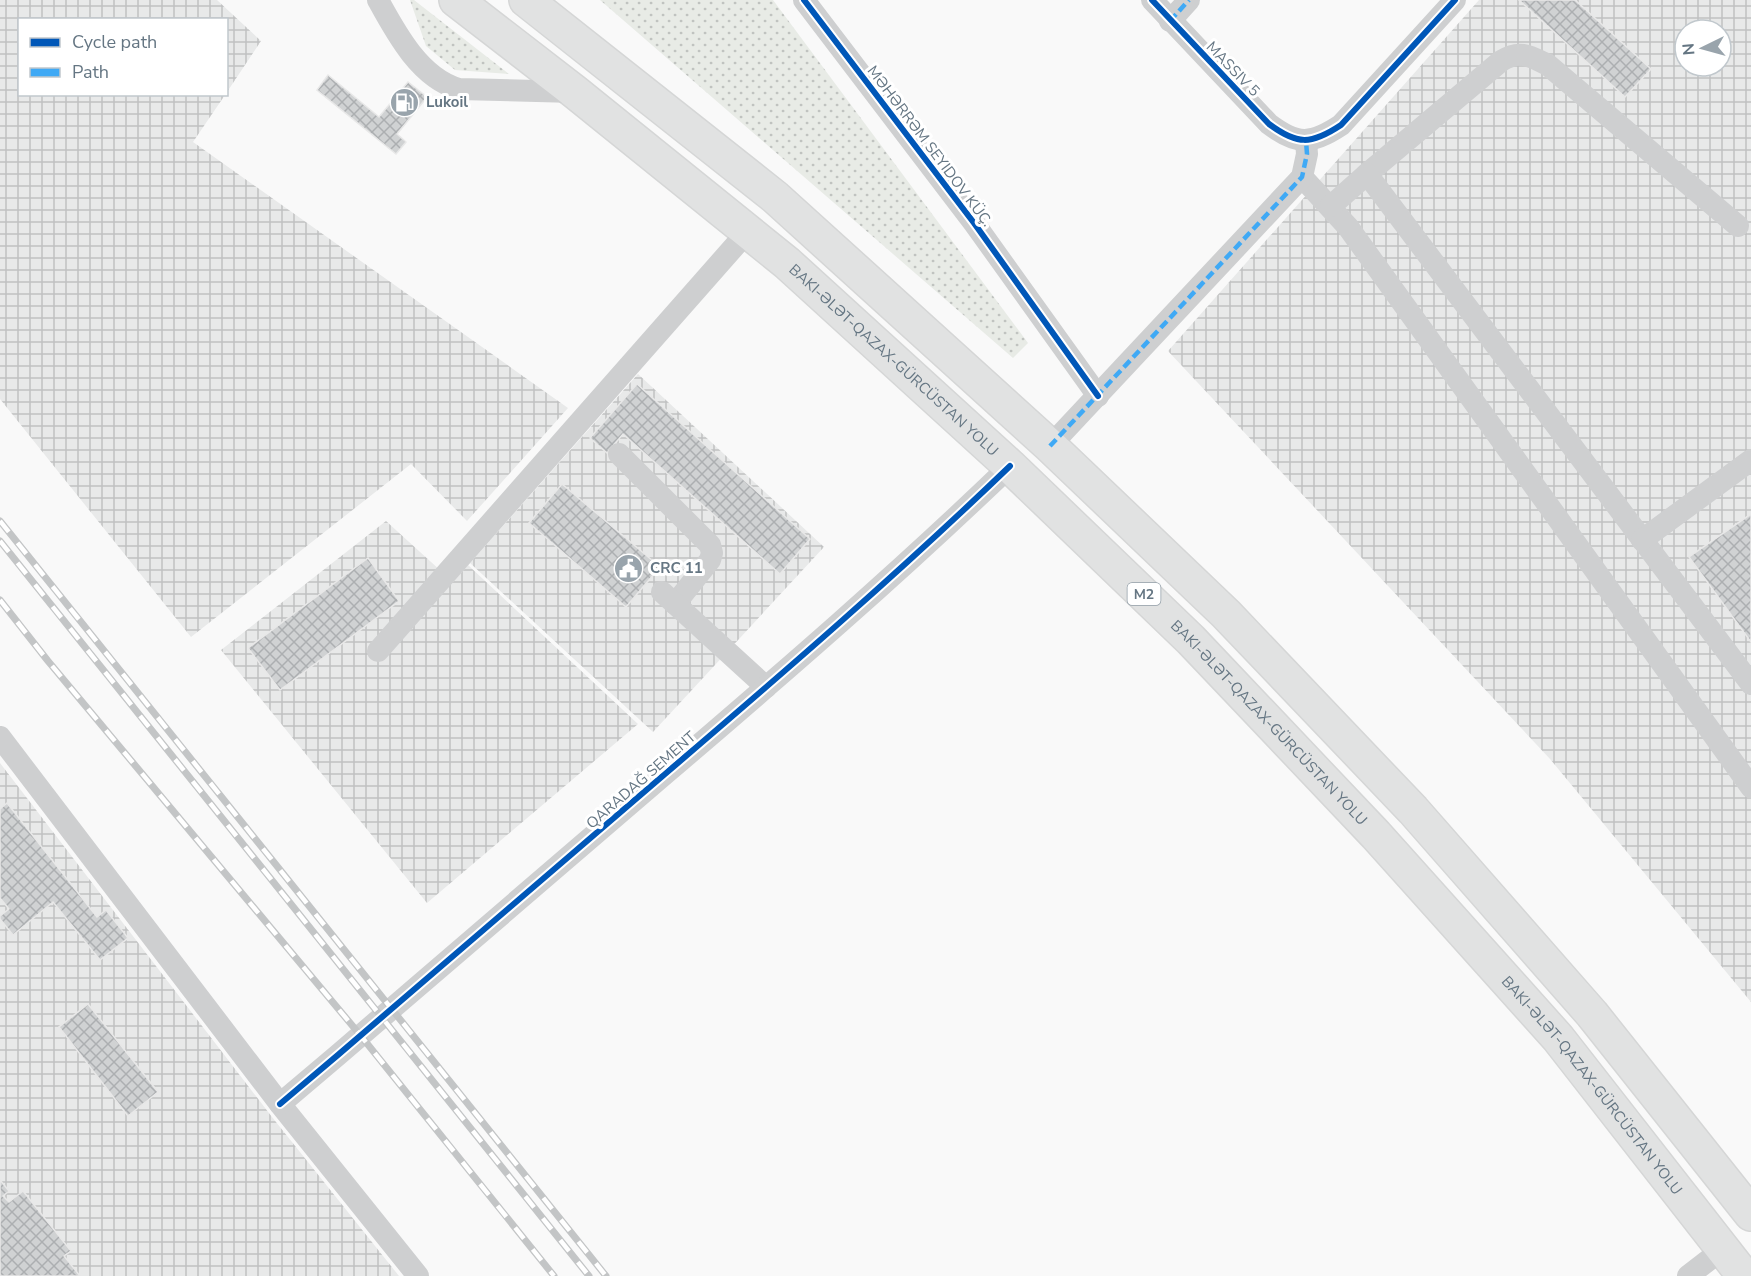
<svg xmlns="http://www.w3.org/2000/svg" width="1751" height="1276" viewBox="0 0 1751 1276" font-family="'Nunito Sans',sans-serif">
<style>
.industrial{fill:url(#industrial-grid);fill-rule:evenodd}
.grass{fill:url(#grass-dots)}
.building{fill:url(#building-cross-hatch);stroke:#e8e8e8;stroke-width:1.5}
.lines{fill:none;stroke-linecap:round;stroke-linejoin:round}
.highway-casing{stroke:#d5d6d6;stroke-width:36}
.minor{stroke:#cecfd0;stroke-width:22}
.highway{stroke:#e1e2e2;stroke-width:33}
.rail-casing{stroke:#c3c5c6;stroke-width:7}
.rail{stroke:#fff;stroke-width:4.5;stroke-dasharray:14;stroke-linecap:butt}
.quiet{stroke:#3fa9f5;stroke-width:4.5;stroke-dasharray:9 4.5;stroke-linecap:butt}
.cycleway-casing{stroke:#fff;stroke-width:10}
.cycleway{stroke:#0057b8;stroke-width:6}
.labels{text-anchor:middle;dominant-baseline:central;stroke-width:6;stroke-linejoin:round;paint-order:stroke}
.shield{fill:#fff;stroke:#939fa8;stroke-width:1.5}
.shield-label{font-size:14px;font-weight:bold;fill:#657683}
.street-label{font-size:15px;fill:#657683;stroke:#fff}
.poi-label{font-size:15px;font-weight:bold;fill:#657683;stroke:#fff;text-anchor:start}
</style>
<defs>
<pattern id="industrial-grid" width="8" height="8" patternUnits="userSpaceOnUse" patternTransform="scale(1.5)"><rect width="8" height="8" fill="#e8e9e9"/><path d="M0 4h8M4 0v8" fill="none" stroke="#c0c1c2"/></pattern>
<pattern id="grass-dots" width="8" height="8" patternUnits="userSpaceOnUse" patternTransform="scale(1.5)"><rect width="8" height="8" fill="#e8ebe6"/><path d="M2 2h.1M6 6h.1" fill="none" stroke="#c0c3c0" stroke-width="1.8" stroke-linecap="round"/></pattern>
<pattern id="building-cross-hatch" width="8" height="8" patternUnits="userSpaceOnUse" patternTransform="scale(1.5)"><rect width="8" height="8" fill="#d0d2d3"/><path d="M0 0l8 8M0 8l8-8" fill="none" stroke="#acafb1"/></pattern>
</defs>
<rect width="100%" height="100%" fill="#f9f9f9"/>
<g class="industrial">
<path d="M 0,0 L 217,0 L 261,41 L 227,92 L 226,20 L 20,20 L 20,94 L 225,95 L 193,142 L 568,408 L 467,521 L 411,464 L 191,637 L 0,399 Z"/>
<path d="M 1479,0 L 1751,0 L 1751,1002 L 1550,759 L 1168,351 ZM 1685,30 L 1721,30 L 1721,66 L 1685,66 Z"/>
<path d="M 638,374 L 824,547 L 653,732 L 470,563 Z"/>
<path d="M 386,521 L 453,582 L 468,565 L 638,724 L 427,903 L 221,650 Z"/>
<path d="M 0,763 L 272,1117 L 399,1276 L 0,1276 Z"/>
</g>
<g class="grass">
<path d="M 410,0 L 414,0 L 509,74 L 455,70 L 426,46 Z"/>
<path d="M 600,0 L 773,0 L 1028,343 L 1013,358 Z"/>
</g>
<g class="building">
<path d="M 1519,0 L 1575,0 L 1651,69 L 1625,97 Z"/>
<path d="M 328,75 L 379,117 L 408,82 L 427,97 L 397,134 L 406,142 L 396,154 L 317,90 Z"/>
<path d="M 637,384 L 810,539 L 780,574 L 623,434 L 607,453 L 590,438 Z"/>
<path d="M 562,484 L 660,567 L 626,607 L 529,523 Z"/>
<path d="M 1751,514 L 1751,642 L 1689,557 Z"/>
<path d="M 368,558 L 399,601 L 280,690 L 248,648 Z"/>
<path d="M 7,803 L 97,917 L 106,910 L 128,938 L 100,960 L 53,902 L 13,935 L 0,919 L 0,916 L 9,909 L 0,898 L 0,809 Z"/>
<path d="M 88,1004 L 158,1092 L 128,1116 L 59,1027 Z"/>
<path d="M 0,1180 L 9,1191 L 3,1196 L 9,1202 L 23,1191 L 71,1251 L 64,1256 L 80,1276 L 0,1276 Z"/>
</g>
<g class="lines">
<defs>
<g id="highway">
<path id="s1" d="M 456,0 L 575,92 L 787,263 L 1010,466 L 1191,640 L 1376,835 L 1558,1038 L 1744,1276"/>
<path d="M 526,0 L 775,197 L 1050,446 L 1226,614 L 1413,810 L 1592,1014 L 1751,1214"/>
</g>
</defs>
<use href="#highway" class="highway-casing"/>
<g class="minor">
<path d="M 378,0 C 396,33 420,78 459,89 L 575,92"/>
<path d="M 804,0 L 974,223 L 1098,396"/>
<path d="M 1152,0 L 1269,124 C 1297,145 1311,145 1341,125 L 1455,0"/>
<path d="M 1170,21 L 1189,0"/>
<path d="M 1367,174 L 1501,61 C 1520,49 1530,56 1548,65 L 1738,226"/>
<path d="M 1302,177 L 1348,227 L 1751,787"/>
<path d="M 1331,206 L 1367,174 L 1751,684"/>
<path d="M 1050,446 L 1302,177 L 1307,154 L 1306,141"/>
<path d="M 619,454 L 710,545 L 712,553 L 710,560 L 675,604"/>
<path d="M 1642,540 L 1751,460"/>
<path d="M 662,592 L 766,687"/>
<path d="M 378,651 L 748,231"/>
<path d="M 0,737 L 280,1104 L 418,1276"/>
<path d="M 280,1104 C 409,995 537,885 665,774 C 782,674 899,573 1010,466"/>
<path d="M 1688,1276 L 1723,1249"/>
</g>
<use href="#highway" class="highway"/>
<defs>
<g id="rail">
<path d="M 0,521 L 606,1276"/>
<path d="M 0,541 L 589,1276"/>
<path d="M 0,600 L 48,661 L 361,1036 L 554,1276"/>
</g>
</defs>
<use href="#rail" class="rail-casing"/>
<use href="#rail" class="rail"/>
<g class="quiet">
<path d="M 1170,21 L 1189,0"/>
<path d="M 1050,446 L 1302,177 L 1307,154 L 1306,141"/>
</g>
<defs>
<g id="cycleway">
<path d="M 804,0 L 974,223 L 1098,396"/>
<path d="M 1152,0 L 1269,124 C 1297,145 1311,145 1341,125 L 1455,0"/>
<path d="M 280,1104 C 409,995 537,885 665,774 C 782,674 899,573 1010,466"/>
</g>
</defs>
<use href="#cycleway" class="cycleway-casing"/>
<use href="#cycleway" class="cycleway"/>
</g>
<defs>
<symbol id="fuel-disc" viewBox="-11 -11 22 22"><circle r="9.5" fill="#99a4ac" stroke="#fff"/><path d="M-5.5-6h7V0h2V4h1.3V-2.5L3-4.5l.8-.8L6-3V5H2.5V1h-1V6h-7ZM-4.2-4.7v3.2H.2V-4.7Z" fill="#fff"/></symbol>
<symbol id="civic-disc" viewBox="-11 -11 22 22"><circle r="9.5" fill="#99a4ac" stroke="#fff"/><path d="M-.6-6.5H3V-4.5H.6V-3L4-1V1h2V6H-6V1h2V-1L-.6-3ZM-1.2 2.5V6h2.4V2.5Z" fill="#fff"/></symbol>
</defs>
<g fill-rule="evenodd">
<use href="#fuel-disc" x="388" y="86" width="33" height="33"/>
<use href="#civic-disc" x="612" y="552" width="33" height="33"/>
</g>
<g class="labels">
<rect class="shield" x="1127.5" y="583" width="33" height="22" rx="4.5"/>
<g class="shield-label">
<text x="1144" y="594">M2</text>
</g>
<g class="street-label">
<text transform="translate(1233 69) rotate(46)">MASSIV 5</text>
<text transform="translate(930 146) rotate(53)">MƏHƏRRƏM SEYIDOV KÜÇ.</text>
<text stroke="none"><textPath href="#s1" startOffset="567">BAKI-ƏLƏT-QAZAX-GÜRCÜSTAN YOLU</textPath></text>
<text stroke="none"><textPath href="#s1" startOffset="1089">BAKI-ƏLƏT-QAZAX-GÜRCÜSTAN YOLU</textPath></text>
<text transform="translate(641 780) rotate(-41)">QARADAĞ SEMENT</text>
<text stroke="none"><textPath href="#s1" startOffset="1575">BAKI-ƏLƏT-QAZAX-GÜRCÜSTAN YOLU</textPath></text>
</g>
<g class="poi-label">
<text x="426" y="102">Lukoil</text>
<text x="650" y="568">CRC 11</text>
</g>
</g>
<rect x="18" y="18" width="210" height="78" fill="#ffffff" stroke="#c1c8cd" stroke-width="1.5"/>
<rect x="30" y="38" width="30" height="9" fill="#0057b8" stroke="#c1c8cd" stroke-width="1.5"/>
<text x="72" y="48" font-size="18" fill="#657683">Cycle path</text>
<rect x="30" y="68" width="30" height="9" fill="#3fa9f5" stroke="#c1c8cd" stroke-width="1.5"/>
<text x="72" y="78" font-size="18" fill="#657683">Path</text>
<g transform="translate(1703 48) rotate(265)"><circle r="28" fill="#ffffff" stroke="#c1c8cd" stroke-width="1.5"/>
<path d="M0-4.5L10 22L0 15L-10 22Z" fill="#99a4ac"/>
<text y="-9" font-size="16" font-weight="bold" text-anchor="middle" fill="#657683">N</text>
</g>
</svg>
